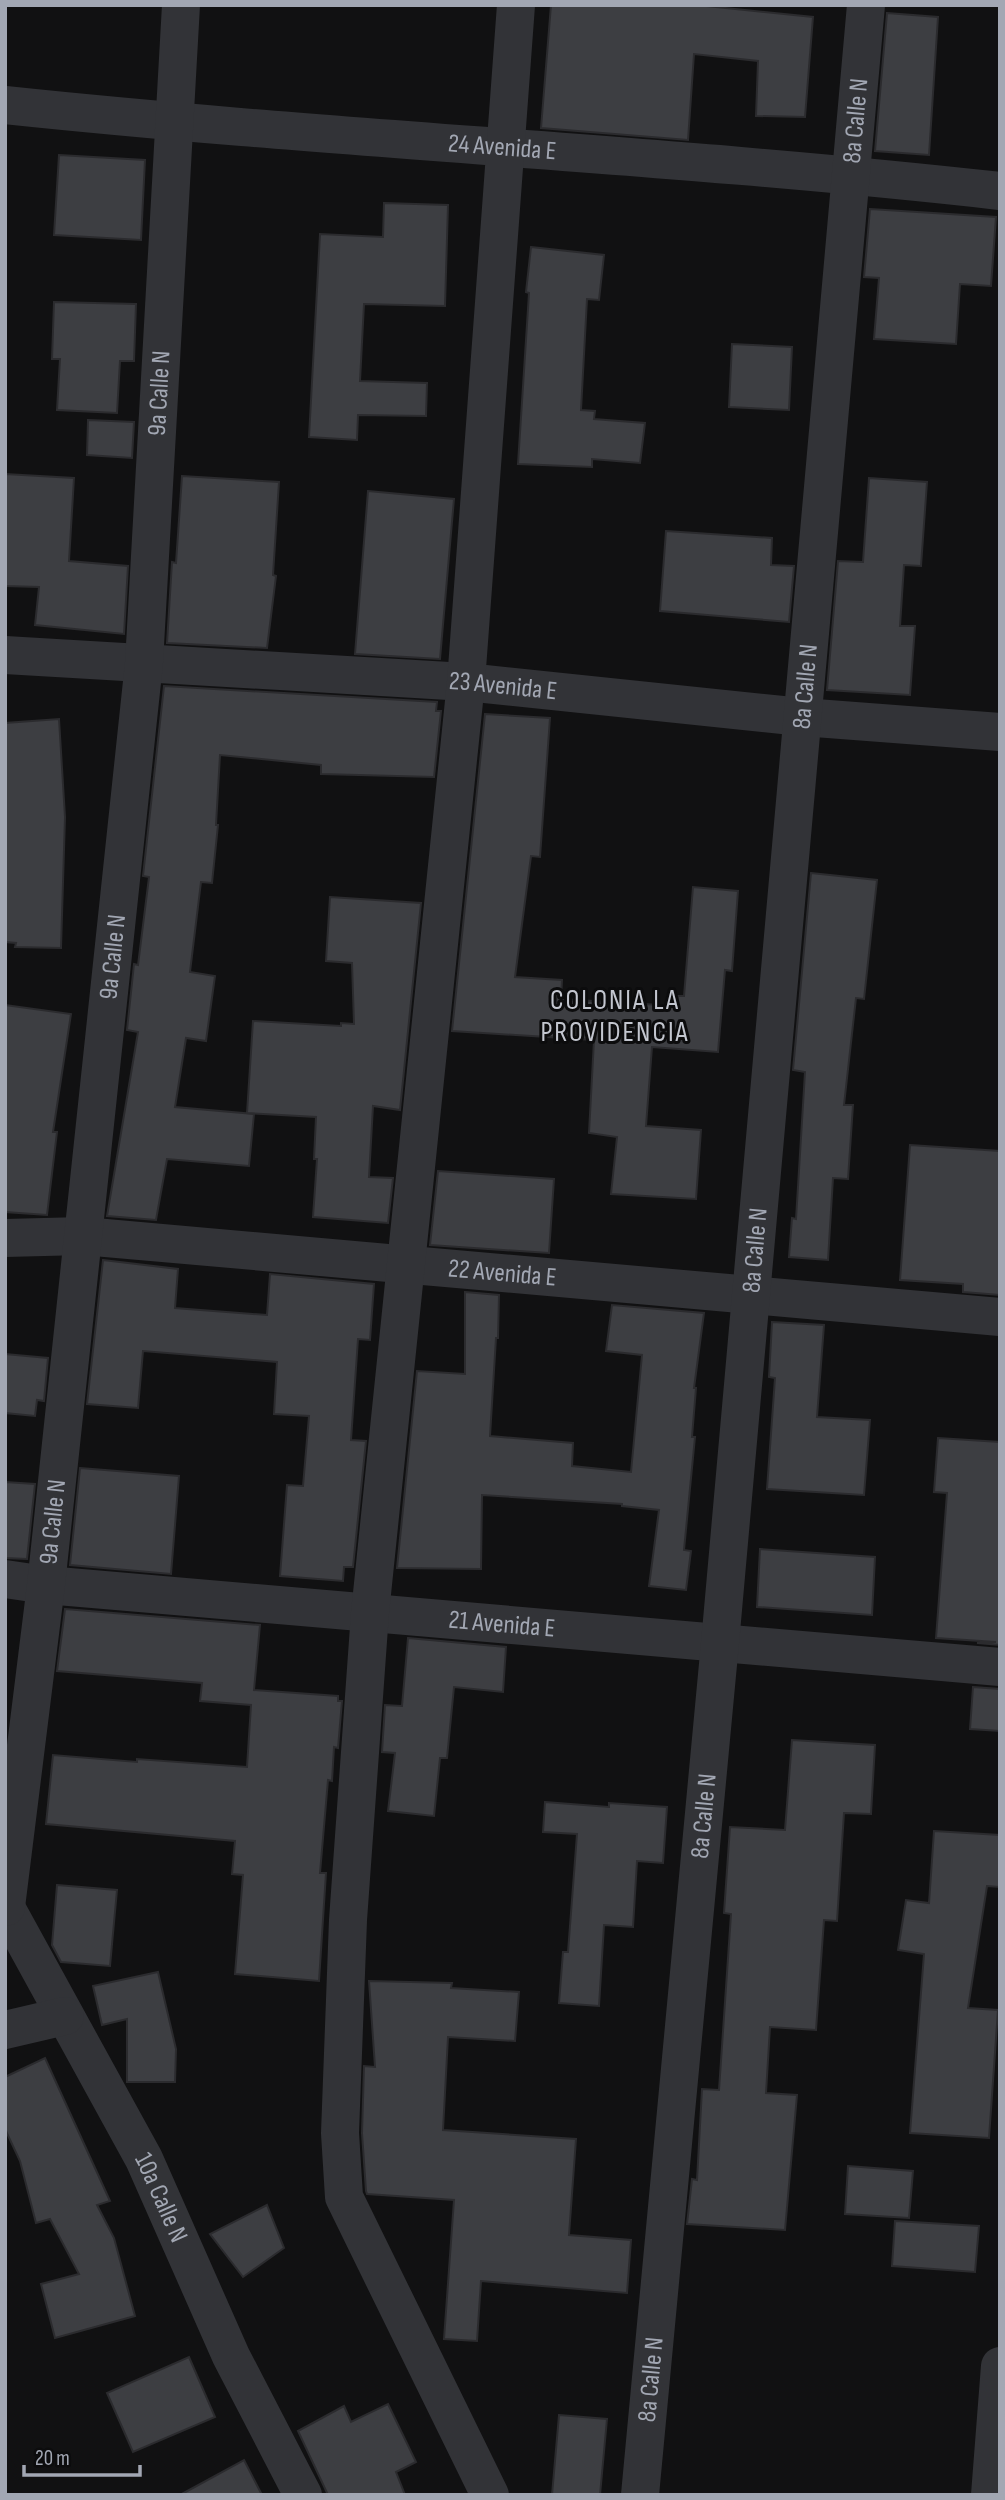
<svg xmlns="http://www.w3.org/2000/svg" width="1005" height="2500" viewBox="0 0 1005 2500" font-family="'Sofia Sans Condensed',sans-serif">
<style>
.building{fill:#3d3e42;stroke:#2b2b2e;stroke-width:2}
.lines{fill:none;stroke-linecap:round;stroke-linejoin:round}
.minor{stroke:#323337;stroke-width:38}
.labels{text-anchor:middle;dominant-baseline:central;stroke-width:6;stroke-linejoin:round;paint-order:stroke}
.street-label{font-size:26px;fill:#a2a7b3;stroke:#0c0c0d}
.neighbourhood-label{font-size:28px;letter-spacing:2px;fill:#c3c6cf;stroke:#0c0c0d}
</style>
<rect width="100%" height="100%" fill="#111112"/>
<g class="building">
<path d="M 551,5 L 697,5 L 813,17 L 805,117 L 756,116 L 758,61 L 694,54 L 688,140 L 541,128 Z"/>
<path d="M 887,13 L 938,17 L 929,155 L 875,151 Z"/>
<path d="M 59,155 L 145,160 L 141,240 L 54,235 Z"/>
<path d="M 384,203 L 448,205 L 445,306 L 364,304 L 360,381 L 427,383 L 426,416 L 358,415 L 357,440 L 309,437 L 320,234 L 383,237 Z"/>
<path d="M 870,209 L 996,217 L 991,286 L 960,284 L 956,344 L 874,339 L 879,278 L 864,277 Z"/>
<path d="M 531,247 L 604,255 L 599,300 L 587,299 L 581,410 L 595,411 L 594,419 L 645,423 L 640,463 L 592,459 L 592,467 L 518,464 L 529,293 L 526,292 Z"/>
<path d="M 54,302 L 136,304 L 134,361 L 120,361 L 117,413 L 57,410 L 60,359 L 52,359 Z"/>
<path d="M 732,344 L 792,347 L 789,410 L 729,407 Z"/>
<path d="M 88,420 L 134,422 L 132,458 L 87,455 Z"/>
<path d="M 5,474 L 74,478 L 69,561 L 128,566 L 124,634 L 35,625 L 39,587 L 5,586 Z"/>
<path d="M 182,476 L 279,482 L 273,575 L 276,576 L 267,648 L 167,643 L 172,562 L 176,563 Z"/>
<path d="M 869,478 L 927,482 L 921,566 L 904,565 L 900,626 L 915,626 L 910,695 L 827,690 L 838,561 L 863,562 Z"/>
<path d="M 368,491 L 454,499 L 440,659 L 355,654 Z"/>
<path d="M 666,531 L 772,538 L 771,565 L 794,566 L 789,622 L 660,611 Z"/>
<path d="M 164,686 L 437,702 L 436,711 L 441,711 L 434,777 L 321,774 L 321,765 L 220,755 L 216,825 L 218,825 L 212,883 L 201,882 L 190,972 L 215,976 L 206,1041 L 186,1038 L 175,1107 L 254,1114 L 249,1166 L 167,1159 L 156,1220 L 107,1216 L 138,1032 L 127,1030 L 134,964 L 138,965 L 149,877 L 143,876 Z"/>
<path d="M 485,714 L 550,718 L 540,857 L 531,856 L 515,977 L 562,980 L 561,999 L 677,1006 L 678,996 L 684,996 L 693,887 L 738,891 L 732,971 L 725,970 L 718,1052 L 652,1047 L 646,1126 L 701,1130 L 696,1199 L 611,1194 L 617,1137 L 589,1133 L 594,1040 L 452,1031 Z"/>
<path d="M 59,719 L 65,817 L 61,948 L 15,947 L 16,943 L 5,942 L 5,723 Z"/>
<path d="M 811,873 L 877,880 L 864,999 L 856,998 L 844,1105 L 853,1105 L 848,1179 L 833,1178 L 828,1260 L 789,1257 L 792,1218 L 796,1219 L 805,1072 L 793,1070 Z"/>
<path d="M 330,897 L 421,903 L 400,1110 L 373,1106 L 369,1177 L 393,1178 L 388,1223 L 313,1217 L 317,1159 L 314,1159 L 316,1117 L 247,1113 L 253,1021 L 341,1026 L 341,1023 L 354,1024 L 352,963 L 326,961 Z"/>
<path d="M 5,1005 L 71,1014 L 53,1132 L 57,1132 L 47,1215 L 5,1212 Z"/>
<path d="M 910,1145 L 1000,1151 L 1000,1295 L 963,1292 L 963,1284 L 900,1280 Z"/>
<path d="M 438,1171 L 554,1179 L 549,1253 L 430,1245 Z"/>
<path d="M 103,1260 L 178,1269 L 175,1308 L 267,1315 L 270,1274 L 374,1284 L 370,1340 L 358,1339 L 351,1440 L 366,1441 L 353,1567 L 344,1567 L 343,1581 L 280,1576 L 287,1485 L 303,1486 L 309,1416 L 274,1414 L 277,1362 L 143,1351 L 138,1408 L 87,1404 Z"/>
<path d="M 465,1292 L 499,1295 L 498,1338 L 496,1338 L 490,1436 L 573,1443 L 572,1466 L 631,1472 L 642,1355 L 606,1351 L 612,1305 L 704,1313 L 694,1388 L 696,1388 L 692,1437 L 695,1437 L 684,1550 L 691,1551 L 686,1590 L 649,1586 L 659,1510 L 622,1506 L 622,1504 L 482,1495 L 481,1569 L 397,1568 L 417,1371 L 465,1374 Z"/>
<path d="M 772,1322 L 824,1325 L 817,1417 L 870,1420 L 864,1495 L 767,1489 L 775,1378 L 769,1377 Z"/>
<path d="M 5,1354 L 48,1358 L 44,1401 L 37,1400 L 35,1416 L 5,1413 Z"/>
<path d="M 938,1438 L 1000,1442 L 1000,1645 L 977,1643 L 996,1642 L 936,1638 L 947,1493 L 934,1492 Z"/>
<path d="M 80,1468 L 179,1476 L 171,1574 L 70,1565 Z"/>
<path d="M 5,1482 L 35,1484 L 27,1559 L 5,1558 Z"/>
<path d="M 760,1549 L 875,1557 L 872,1615 L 757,1607 Z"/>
<path d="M 65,1609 L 260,1625 L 254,1690 L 338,1696 L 338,1701 L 342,1701 L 338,1748 L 334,1747 L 332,1781 L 328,1780 L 320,1873 L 326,1873 L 319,1981 L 235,1974 L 243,1875 L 232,1874 L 235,1841 L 46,1824 L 53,1755 L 137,1762 L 137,1759 L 247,1767 L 251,1705 L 200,1701 L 202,1683 L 57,1671 Z"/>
<path d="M 408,1638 L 506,1647 L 503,1692 L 454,1687 L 447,1758 L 440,1758 L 434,1816 L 388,1811 L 395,1753 L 382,1752 L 385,1705 L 402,1706 Z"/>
<path d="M 973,1687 L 1000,1689 L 1000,1731 L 970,1729 Z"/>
<path d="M 792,1740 L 875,1745 L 871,1814 L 844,1813 L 837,1921 L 824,1920 L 816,2030 L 770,2027 L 766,2093 L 797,2095 L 785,2230 L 687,2224 L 692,2179 L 697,2180 L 702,2089 L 719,2090 L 731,1914 L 724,1913 L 730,1827 L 785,1830 Z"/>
<path d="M 545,1802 L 609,1807 L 609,1803 L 667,1807 L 663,1863 L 637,1861 L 633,1927 L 604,1925 L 599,2006 L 559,2003 L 563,1952 L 568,1952 L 577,1834 L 543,1832 Z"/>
<path d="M 934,1831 L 1000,1835 L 1000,1887 L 987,1886 L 968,2008 L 998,2010 L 989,2138 L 910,2133 L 924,1954 L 898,1950 L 906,1900 L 929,1903 Z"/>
<path d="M 57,1885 L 117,1890 L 110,1966 L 61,1962 L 52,1945 Z"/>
<path d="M 158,1972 L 176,2049 L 175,2082 L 127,2082 L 127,2019 L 102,2025 L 93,1986 Z"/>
<path d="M 369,1981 L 452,1983 L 451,1988 L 519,1992 L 515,2041 L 448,2037 L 443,2130 L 576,2139 L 569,2235 L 631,2240 L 627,2293 L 481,2281 L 477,2341 L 444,2339 L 454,2200 L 367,2194 L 366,2191 L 362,2133 L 364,2066 L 375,2067 Z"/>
<path d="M 45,2058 L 110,2201 L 97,2205 L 114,2238 L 135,2316 L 55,2338 L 41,2284 L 79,2274 L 50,2219 L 36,2223 L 20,2161 L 5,2129 L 5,2077 Z"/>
<path d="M 848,2166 L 913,2171 L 909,2218 L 845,2214 Z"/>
<path d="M 267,2205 L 284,2248 L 243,2277 L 210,2234 Z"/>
<path d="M 895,2221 L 979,2226 L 975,2272 L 892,2266 Z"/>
<path d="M 189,2357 L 215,2417 L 133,2452 L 107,2393 Z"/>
<path d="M 388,2404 L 416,2462 L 396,2472 L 405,2495 L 328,2495 L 298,2431 L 344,2406 L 351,2422 Z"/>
<path d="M 559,2415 L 607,2419 L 600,2495 L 552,2495 Z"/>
<path d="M 244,2460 L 262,2495 L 180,2495 Z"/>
</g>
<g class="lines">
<g class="minor">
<path id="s1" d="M 5,105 C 336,140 669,154 1000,191"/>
<path id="s2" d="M 5,655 L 466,682 L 802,717 L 1000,732"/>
<path id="s3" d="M 5,1238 L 83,1236 L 1000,1317"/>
<path id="s4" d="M 5,1579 L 46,1585 L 1000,1667"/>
<path id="s5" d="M 5,1906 L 144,2159 L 231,2356 L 303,2495"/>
<path id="s6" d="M 6,1907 L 46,1585 L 144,663 L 181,5"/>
<path d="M 5,2030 L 65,2016"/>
<path d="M 490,2495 L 344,2197 L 340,2133 L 348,1920 L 370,1613 L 466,682 L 516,5"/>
<path id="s7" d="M 640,2495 L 720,1643 L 866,5"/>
<path d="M 990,2495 L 1000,2366"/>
</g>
</g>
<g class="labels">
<g class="street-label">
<text stroke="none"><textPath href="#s7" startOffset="2384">8a Calle N</textPath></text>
<text stroke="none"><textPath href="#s1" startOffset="499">24 Avenida E</textPath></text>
<text stroke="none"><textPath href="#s6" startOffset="1522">9a Calle N</textPath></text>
<text stroke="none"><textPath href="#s7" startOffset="1816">8a Calle N</textPath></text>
<text stroke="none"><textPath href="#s2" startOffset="499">23 Avenida E</textPath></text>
<text stroke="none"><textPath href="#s6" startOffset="956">9a Calle N</textPath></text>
<text stroke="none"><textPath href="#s7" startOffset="1250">8a Calle N</textPath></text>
<text stroke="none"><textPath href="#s3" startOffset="499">22 Avenida E</textPath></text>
<text stroke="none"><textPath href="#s6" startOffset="388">9a Calle N</textPath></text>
<text stroke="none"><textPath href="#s4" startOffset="499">21 Avenida E</textPath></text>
<text stroke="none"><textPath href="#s7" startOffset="682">8a Calle N</textPath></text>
<text stroke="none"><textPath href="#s5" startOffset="331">10a Calle N</textPath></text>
<text stroke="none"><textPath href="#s7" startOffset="116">8a Calle N</textPath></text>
</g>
<g class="neighbourhood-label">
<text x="615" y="1000">COLONIA LA<tspan x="615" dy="32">PROVIDENCIA</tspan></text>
</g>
</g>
<rect width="1005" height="2500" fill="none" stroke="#a2a7b3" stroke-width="14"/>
<path d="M24 2465v10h116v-10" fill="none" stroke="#a2a7b3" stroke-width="3.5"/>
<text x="35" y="2465" font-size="21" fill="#a2a7b3" stroke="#0c0c0d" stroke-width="5" paint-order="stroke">20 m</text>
</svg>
